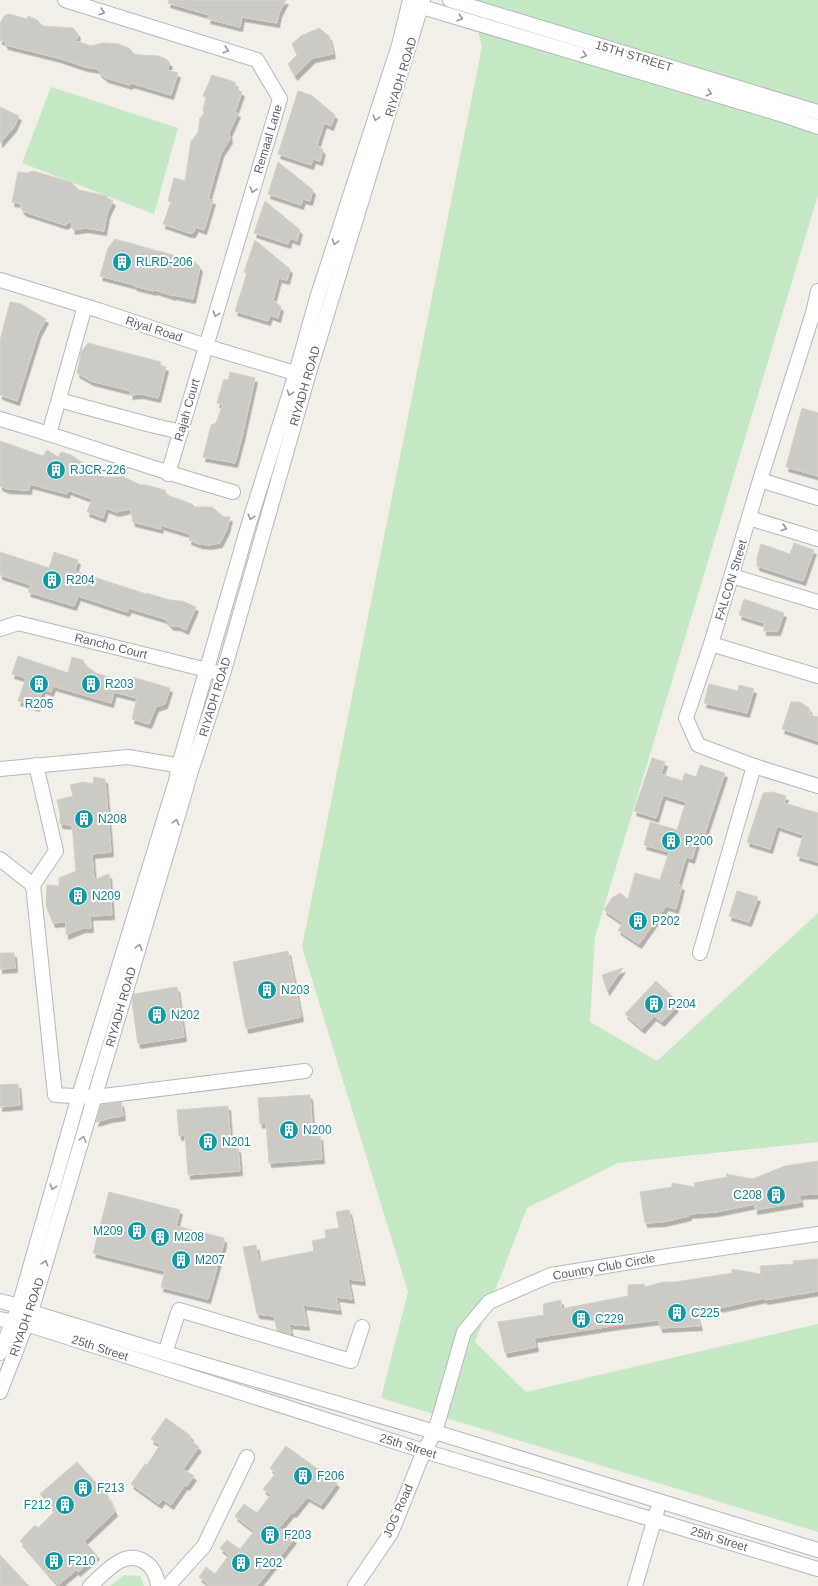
<svg xmlns="http://www.w3.org/2000/svg" width="818" height="1586" viewBox="0 0 818 1586" font-family="Helvetica,sans-serif">
<style>
.green{fill:#c5e8c5}
.building{fill:#cccac5;stroke:#d6d1c6;filter:url(#shadow)}
.lines{fill:none;stroke-linecap:round;stroke-linejoin:round}
.minor-casing{stroke:#b5b8bc;stroke-width:16}
.minor{stroke:#fff;stroke-width:14}
.oneway{stroke:#979a9d}
.labels{text-anchor:middle;dominant-baseline:central;stroke-width:4;stroke-linejoin:round;paint-order:stroke}
.street-label{font-size:12px;fill:#5f6368;stroke:#fff}
.culture-label{font-size:12px;fill:#0d838f;stroke:#fff;text-anchor:start}
</style>
<defs>
<filter id="shadow"><feDropShadow dx="2.5" dy="4.5" stdDeviation="0" flood-color="#0004"/></filter>
</defs>
<rect width="100%" height="100%" fill="#f1efe8"/>
<g class="green">
<path d="M 470,0 L 818,0 L 818,195 L 595,937 L 590,1022 L 657,1061 L 818,913 L 818,1142 L 618,1163 L 527,1208 L 475,1342 L 526,1392 L 818,1324 L 818,1532 L 381,1398 L 408,1292 L 302,947 L 482,47 Z"/>
<path d="M 51,87 L 178,128 L 154,214 L 22,163 Z"/>
<path d="M 125,1575 L 140,1576 L 144,1586 L 110,1586 Z"/>
</g>
<g class="building">
<path d="M 169,0 L 286,0 L 279,13 L 277,23 L 242,17 L 240,27 L 208,19 L 209,15 L 168,3 Z"/>
<path d="M 9,14 L 27,19 L 28,16 L 37,20 L 43,26 L 73,28 L 78,34 L 76,41 L 91,46 L 103,43 L 118,44 L 129,48 L 134,54 L 139,55 L 159,56 L 166,59 L 170,63 L 167,70 L 178,73 L 171,95 L 131,83 L 130,85 L 106,78 L 100,73 L 98,69 L 85,67 L 58,58 L 6,45 L 4,41 L 0,40 L 0,23 L 4,16 Z"/>
<path d="M 319,28 L 329,36 L 333,54 L 313,58 L 295,76 L 288,64 L 297,55 L 292,44 L 301,36 Z"/>
<path d="M 212,75 L 235,82 L 236,89 L 242,92 L 235,112 L 238,113 L 229,133 L 230,139 L 221,153 L 208,199 L 213,200 L 204,230 L 196,227 L 193,233 L 189,233 L 163,224 L 171,202 L 168,201 L 174,178 L 185,181 L 191,141 L 198,133 L 200,118 L 204,113 L 203,109 L 206,97 L 203,96 Z"/>
<path d="M 298,91 L 311,95 L 335,115 L 331,126 L 324,123 L 317,145 L 323,150 L 320,161 L 313,159 L 311,165 L 278,154 Z"/>
<path d="M 0,107 L 19,116 L 14,127 L 0,143 Z"/>
<path d="M 278,162 L 313,190 L 310,201 L 303,199 L 301,205 L 268,194 Z"/>
<path d="M 33,171 L 71,182 L 79,190 L 107,196 L 107,198 L 113,201 L 107,214 L 104,231 L 85,228 L 73,230 L 71,221 L 65,225 L 25,212 L 22,210 L 20,203 L 12,202 L 18,172 L 27,173 Z"/>
<path d="M 265,201 L 300,230 L 297,241 L 290,238 L 288,244 L 254,233 Z"/>
<path d="M 115,239 L 194,261 L 200,267 L 193,299 L 173,295 L 173,296 L 155,290 L 154,291 L 134,286 L 135,285 L 100,276 L 108,248 Z"/>
<path d="M 255,240 L 290,269 L 287,280 L 279,278 L 273,300 L 281,307 L 278,318 L 270,315 L 268,321 L 235,311 L 247,273 L 244,272 Z"/>
<path d="M 10,302 L 21,304 L 46,319 L 38,334 L 17,401 L 0,395 L 0,340 Z"/>
<path d="M 88,343 L 161,362 L 160,365 L 166,367 L 158,398 L 141,394 L 130,395 L 131,391 L 91,381 L 77,373 L 81,352 Z"/>
<path d="M 230,372 L 255,378 L 242,437 L 235,463 L 203,457 L 211,425 L 216,423 L 223,404 L 217,403 L 224,379 L 228,380 Z"/>
<path d="M 802,408 L 818,413 L 818,476 L 786,467 Z"/>
<path d="M 0,441 L 43,456 L 47,450 L 58,457 L 61,452 L 71,455 L 90,468 L 96,470 L 104,477 L 123,477 L 141,485 L 146,485 L 165,490 L 167,495 L 192,504 L 195,507 L 212,507 L 224,517 L 230,517 L 227,529 L 220,543 L 209,545 L 199,544 L 189,540 L 190,534 L 160,525 L 161,529 L 133,522 L 130,509 L 116,512 L 106,508 L 103,518 L 87,512 L 92,499 L 68,490 L 67,494 L 30,484 L 29,490 L 7,489 L 0,486 Z"/>
<path d="M 794,543 L 814,550 L 803,581 L 757,566 L 757,558 L 761,544 L 790,554 Z"/>
<path d="M 0,552 L 49,568 L 54,552 L 78,560 L 75,571 L 146,594 L 146,593 L 170,600 L 182,601 L 196,607 L 186,630 L 178,626 L 171,626 L 165,619 L 129,608 L 127,612 L 78,596 L 74,606 L 28,592 L 31,585 L 0,575 Z"/>
<path d="M 744,599 L 784,613 L 778,631 L 764,631 L 764,623 L 739,615 Z"/>
<path d="M 18,656 L 68,673 L 72,657 L 83,660 L 85,665 L 96,673 L 129,683 L 132,677 L 170,688 L 165,704 L 156,707 L 149,724 L 132,719 L 137,698 L 114,692 L 111,703 L 53,686 L 51,692 L 43,689 L 37,707 L 18,701 L 26,678 L 12,674 Z"/>
<path d="M 709,684 L 738,691 L 739,685 L 754,689 L 747,713 L 704,703 Z"/>
<path d="M 791,702 L 800,702 L 809,708 L 810,715 L 818,717 L 818,741 L 782,729 Z"/>
<path d="M 652,758 L 665,762 L 661,774 L 682,781 L 685,773 L 696,777 L 700,765 L 725,773 L 705,833 L 700,832 L 692,859 L 686,857 L 678,884 L 682,886 L 676,909 L 666,906 L 639,944 L 618,930 L 623,923 L 604,910 L 612,898 L 620,893 L 628,899 L 635,873 L 660,880 L 669,852 L 644,845 L 650,822 L 677,830 L 686,802 L 663,795 L 656,818 L 634,811 Z"/>
<path d="M 94,777 L 105,779 L 111,852 L 92,854 L 94,880 L 109,874 L 112,915 L 90,916 L 91,928 L 83,928 L 66,935 L 66,922 L 53,923 L 46,906 L 47,885 L 59,886 L 59,878 L 76,871 L 72,825 L 60,824 L 60,813 L 57,800 L 73,796 L 70,785 L 83,782 L 93,784 Z"/>
<path d="M 773,792 L 786,796 L 784,803 L 818,813 L 818,862 L 797,856 L 803,835 L 777,826 L 770,849 L 747,842 L 763,793 Z"/>
<path d="M 737,891 L 758,897 L 749,922 L 729,916 Z"/>
<path d="M 288,951 L 301,1017 L 246,1029 L 233,962 Z"/>
<path d="M 0,953 L 14,953 L 15,968 L 0,969 Z"/>
<path d="M 623,968 L 607,991 L 602,975 Z"/>
<path d="M 656,981 L 674,998 L 670,1002 L 676,1007 L 662,1022 L 654,1016 L 642,1029 L 625,1014 Z"/>
<path d="M 177,987 L 184,1037 L 138,1044 L 132,1002 L 134,994 Z"/>
<path d="M 18,1084 L 20,1105 L 0,1107 L 0,1085 Z"/>
<path d="M 310,1095 L 313,1137 L 320,1136 L 322,1159 L 269,1163 L 266,1123 L 260,1124 L 258,1098 Z"/>
<path d="M 121,1102 L 123,1116 L 110,1118 L 96,1122 L 101,1105 Z"/>
<path d="M 228,1106 L 231,1148 L 238,1148 L 240,1171 L 188,1175 L 185,1135 L 179,1136 L 177,1110 Z"/>
<path d="M 818,1161 L 818,1194 L 799,1195 L 801,1202 L 755,1210 L 755,1204 L 716,1212 L 689,1214 L 689,1216 L 663,1222 L 645,1223 L 640,1192 L 672,1187 L 672,1183 L 695,1187 L 694,1183 L 727,1177 L 726,1174 L 753,1179 L 785,1166 Z"/>
<path d="M 109,1192 L 180,1210 L 176,1226 L 224,1238 L 224,1243 L 208,1299 L 161,1287 L 165,1271 L 93,1253 Z"/>
<path d="M 349,1210 L 363,1281 L 348,1279 L 352,1299 L 336,1297 L 339,1310 L 303,1305 L 307,1326 L 289,1324 L 291,1334 L 277,1330 L 274,1316 L 257,1314 L 243,1247 L 256,1245 L 259,1262 L 314,1251 L 312,1241 L 326,1238 L 325,1230 L 339,1228 L 336,1212 Z"/>
<path d="M 818,1259 L 818,1291 L 765,1300 L 765,1298 L 724,1307 L 695,1309 L 700,1326 L 660,1328 L 659,1320 L 618,1325 L 534,1338 L 536,1347 L 505,1353 L 498,1322 L 544,1315 L 543,1304 L 561,1300 L 561,1309 L 628,1296 L 628,1285 L 644,1284 L 645,1287 L 663,1282 L 675,1282 L 732,1273 L 732,1269 L 761,1274 L 760,1266 L 794,1264 L 793,1261 Z"/>
<path d="M 166,1418 L 191,1436 L 189,1439 L 199,1447 L 183,1469 L 194,1476 L 187,1486 L 185,1485 L 171,1505 L 163,1499 L 159,1504 L 131,1484 L 145,1464 L 147,1465 L 160,1445 L 151,1439 Z"/>
<path d="M 286,1446 L 337,1483 L 321,1505 L 307,1497 L 294,1513 L 292,1512 L 279,1528 L 294,1539 L 257,1586 L 206,1586 L 208,1584 L 199,1577 L 206,1567 L 215,1574 L 229,1555 L 220,1548 L 227,1540 L 240,1549 L 254,1531 L 235,1516 L 244,1504 L 257,1513 L 271,1495 L 263,1489 L 276,1473 L 270,1468 Z"/>
<path d="M 77,1462 L 108,1496 L 115,1512 L 84,1541 L 97,1555 L 78,1572 L 76,1570 L 58,1585 L 20,1541 L 35,1525 L 38,1528 L 55,1511 L 40,1494 Z"/>
<path d="M 0,1555 L 29,1586 L 0,1586 Z"/>
</g>
<g class="lines">
<defs>
<g id="minor">
<path d="M 65,0 L 257,60 L 280,99 L 168,474"/>
<path d="M 450,0 L 818,112"/>
<path d="M 422,7 L 780,114 L 818,127"/>
<path d="M 0,280 L 101,311 L 218,350 L 305,376"/>
<path d="M 818,291 L 813,313 L 760,480 L 711,644 L 686,718 L 698,745 L 754,766 L 818,786"/>
<path d="M 59,400 L 151,425 L 181,432"/>
<path d="M 0,419 C 78,442 155,470 233,492"/>
<path d="M 49,434 L 85,306"/>
<path d="M 760,480 L 818,498"/>
<path d="M 749,518 L 818,539"/>
<path d="M 732,576 L 818,602"/>
<path d="M 0,629 L 18,623 L 215,672"/>
<path d="M 711,644 L 818,676"/>
<path d="M 0,769 L 128,757 L 188,767"/>
<path d="M 0,859 L 33,885 L 56,851 L 36,765"/>
<path d="M 33,885 L 55,1095 L 95,1097 L 305,1071"/>
<path d="M 700,953 L 754,766"/>
<path d="M 0,1301 L 19,1306 L 31,1312 L 165,1353 L 435,1432 L 818,1550"/>
<path d="M 0,1319 L 26,1324 L 424,1451 L 818,1569"/>
<path d="M 0,1353 L 19,1306 L 79,1096 L 176,781 L 179,765 L 250,520 L 296,373 L 317,298 L 399,45 L 410,0"/>
<path d="M 165,1353 L 179,1310 L 351,1361 L 362,1327"/>
<path d="M 0,1392 L 31,1312 L 192,768 L 223,674 L 308,376 L 423,0"/>
<path d="M 90,1586 C 105,1573 124,1548 145,1562 C 154,1568 157,1576 158,1586"/>
<path d="M 168,1586 L 204,1546 L 247,1457"/>
<path d="M 355,1586 L 391,1533 L 424,1451 L 435,1432 L 464,1332 L 489,1302 L 551,1275 L 668,1256 L 818,1234"/>
<path d="M 635,1586 L 657,1511"/>
</g>
</defs>
<use href="#minor" class="minor-casing"/>
<use href="#minor" class="minor"/>
</g>
<defs><path id="oneway-chevron" d="M-2-3.5L2.5 0L-2 3.5" fill="none" stroke-width="1.6" stroke-linecap="round" stroke-linejoin="round"/></defs>
<g class="oneway">
<use href="#oneway-chevron" transform="translate(102 12) rotate(17)"/>
<use href="#oneway-chevron" transform="translate(460 18) rotate(17)"/>
<use href="#oneway-chevron" transform="translate(226 50) rotate(17)"/>
<use href="#oneway-chevron" transform="translate(584 55) rotate(17)"/>
<use href="#oneway-chevron" transform="translate(709 93) rotate(17)"/>
<use href="#oneway-chevron" transform="translate(376 118) rotate(108)"/>
<use href="#oneway-chevron" transform="translate(253 190) rotate(107)"/>
<use href="#oneway-chevron" transform="translate(335 242) rotate(108)"/>
<use href="#oneway-chevron" transform="translate(216 314) rotate(107)"/>
<use href="#oneway-chevron" transform="translate(290 393) rotate(107)"/>
<use href="#oneway-chevron" transform="translate(251 517) rotate(107)"/>
<use href="#oneway-chevron" transform="translate(784 528) rotate(17)"/>
<use href="#oneway-chevron" transform="translate(176 822) rotate(-74)"/>
<use href="#oneway-chevron" transform="translate(139 947) rotate(-74)"/>
<use href="#oneway-chevron" transform="translate(83 1139) rotate(-73)"/>
<use href="#oneway-chevron" transform="translate(53 1187) rotate(106)"/>
<use href="#oneway-chevron" transform="translate(45 1263) rotate(-73)"/>
</g>
<defs>
<symbol id="building-disc" viewBox="-11 -11 22 22"><circle r="9.5" fill="#0f9aa8" stroke="#fff"/><path d="M-4-6H4V6H1V3H-1V6H-4ZM-2.5-4.3h1.7v1.8h-1.7ZM.8-4.3h1.7v1.8H.8ZM-2.5-1h1.7V.8h-1.7ZM.8-1h1.7V.8H.8Z" fill="#fff"/></symbol>
</defs>
<g fill-rule="evenodd">
<use href="#building-disc" x="111" y="251" width="22" height="22"/>
<use href="#building-disc" x="45" y="459" width="22" height="22"/>
<use href="#building-disc" x="41" y="569" width="22" height="22"/>
<use href="#building-disc" x="28" y="673" width="22" height="22"/>
<use href="#building-disc" x="80" y="673" width="22" height="22"/>
<use href="#building-disc" x="73" y="808" width="22" height="22"/>
<use href="#building-disc" x="660" y="830" width="22" height="22"/>
<use href="#building-disc" x="67" y="885" width="22" height="22"/>
<use href="#building-disc" x="627" y="910" width="22" height="22"/>
<use href="#building-disc" x="256" y="979" width="22" height="22"/>
<use href="#building-disc" x="643" y="993" width="22" height="22"/>
<use href="#building-disc" x="146" y="1004" width="22" height="22"/>
<use href="#building-disc" x="278" y="1119" width="22" height="22"/>
<use href="#building-disc" x="197" y="1131" width="22" height="22"/>
<use href="#building-disc" x="765" y="1184" width="22" height="22"/>
<use href="#building-disc" x="126" y="1220" width="22" height="22"/>
<use href="#building-disc" x="149" y="1226" width="22" height="22"/>
<use href="#building-disc" x="170" y="1249" width="22" height="22"/>
<use href="#building-disc" x="666" y="1302" width="22" height="22"/>
<use href="#building-disc" x="570" y="1308" width="22" height="22"/>
<use href="#building-disc" x="292" y="1465" width="22" height="22"/>
<use href="#building-disc" x="72" y="1477" width="22" height="22"/>
<use href="#building-disc" x="54" y="1494" width="22" height="22"/>
<use href="#building-disc" x="259" y="1524" width="22" height="22"/>
<use href="#building-disc" x="43" y="1550" width="22" height="22"/>
<use href="#building-disc" x="230" y="1552" width="22" height="22"/>
</g>
<g class="labels">
<g class="street-label">
<text transform="translate(634 56) rotate(17)">15TH STREET</text>
<text transform="translate(401 77) rotate(-73)">RIYADH ROAD</text>
<text transform="translate(268 139) rotate(-73)">Remaal Lane</text>
<text transform="translate(154 329) rotate(18)">Riyal Road</text>
<text transform="translate(305 386) rotate(-74)">RIYADH ROAD</text>
<text transform="translate(187 410) rotate(-74)">Rajah Court</text>
<text transform="translate(731 580) rotate(-73)">FALCON Street</text>
<text transform="translate(111 646) rotate(14)">Rancho Court</text>
<text transform="translate(215 697) rotate(-73)">RIYADH ROAD</text>
<text transform="translate(121 1007) rotate(-74)">RIYADH ROAD</text>
<text transform="translate(604 1267) rotate(-10)">Country Club Circle</text>
<text transform="translate(27 1317) rotate(-71)">RIYADH ROAD</text>
<text transform="translate(100 1348) rotate(18)">25th Street</text>
<text transform="translate(408 1446) rotate(17)">25th Street</text>
<text transform="translate(398 1511) rotate(-66)">JOG Road</text>
<text transform="translate(719 1539) rotate(17)">25th Street</text>
</g>
<g class="culture-label">
<text x="136" y="262">RLRD-206</text>
<text x="70" y="470">RJCR-226</text>
<text x="66" y="580">R204</text>
<text x="105" y="684">R203</text>
<text x="39" y="704" text-anchor="middle">R205</text>
<text x="98" y="819">N208</text>
<text x="685" y="841">P200</text>
<text x="92" y="896">N209</text>
<text x="652" y="921">P202</text>
<text x="281" y="990">N203</text>
<text x="668" y="1004">P204</text>
<text x="171" y="1015">N202</text>
<text x="303" y="1130">N200</text>
<text x="222" y="1142">N201</text>
<text x="762" y="1195" text-anchor="end">C208</text>
<text x="123" y="1231" text-anchor="end">M209</text>
<text x="174" y="1237">M208</text>
<text x="195" y="1260">M207</text>
<text x="691" y="1313">C225</text>
<text x="595" y="1319">C229</text>
<text x="317" y="1476">F206</text>
<text x="97" y="1488">F213</text>
<text x="51" y="1505" text-anchor="end">F212</text>
<text x="284" y="1535">F203</text>
<text x="68" y="1561">F210</text>
<text x="255" y="1563">F202</text>
</g>
</g>
</svg>
